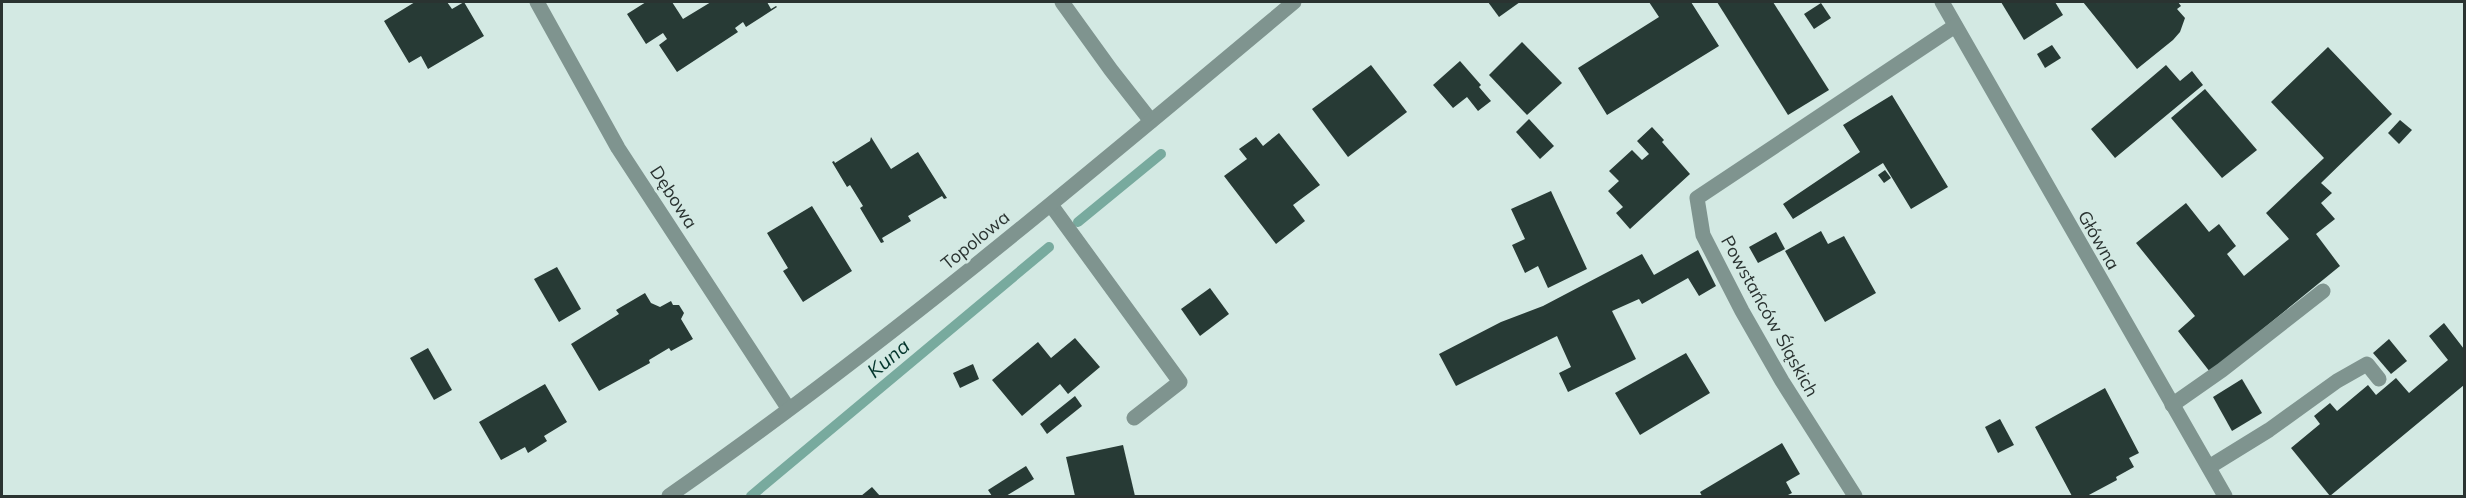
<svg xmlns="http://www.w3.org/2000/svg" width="2466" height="498" viewBox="0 0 2466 498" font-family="Mulish,sans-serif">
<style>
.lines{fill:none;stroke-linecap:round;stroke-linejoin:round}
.stream{stroke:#78aa9e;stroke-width:10}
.building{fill:#273a35}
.minor{stroke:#7f948f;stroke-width:15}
.labels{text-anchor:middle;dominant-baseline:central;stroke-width:6;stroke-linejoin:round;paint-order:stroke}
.street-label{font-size:18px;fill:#2a3331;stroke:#d3e9e3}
.water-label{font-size:20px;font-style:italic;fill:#04362d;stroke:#d3e9e3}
</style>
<rect width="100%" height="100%" fill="#d3e9e3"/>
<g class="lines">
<g class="stream">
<path d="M 1078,222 L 1161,154"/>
<path d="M 751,496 L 1049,247"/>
</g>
</g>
<g class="building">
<path d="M 415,2 L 447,2 L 452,9 L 464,2 L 484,36 L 428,69 L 421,56 L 409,63 L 384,21 Z"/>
<path d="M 646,2 L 672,2 L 683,19 L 711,2 L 767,2 L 771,9 L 776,6 L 777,7 L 746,27 L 743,22 L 735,28 L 738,32 L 677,72 L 659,45 L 667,39 L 663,33 L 646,44 L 627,14 Z"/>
<path d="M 1488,2 L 1520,2 L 1499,17 Z"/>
<path d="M 1649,2 L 1679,2 L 1681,3 L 1691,2 L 1719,46 L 1607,115 L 1578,68 L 1659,17 Z"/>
<path d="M 1717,2 L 1773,2 L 1829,90 L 1788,115 Z"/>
<path d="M 2001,2 L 2055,2 L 2063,15 L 2024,40 Z"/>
<path d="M 2083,2 L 2178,2 L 2181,6 L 2177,9 L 2185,18 L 2180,32 L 2173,40 L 2137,69 Z"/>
<path d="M 1821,3 L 1831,18 L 1814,29 L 1804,14 Z"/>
<path d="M 1522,42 L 1562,83 L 1527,115 L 1489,75 Z"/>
<path d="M 2052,45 L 2061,58 L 2045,68 L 2037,54 Z"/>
<path d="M 2328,47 L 2392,114 L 2321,183 L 2332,193 L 2321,203 L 2335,219 L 2316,234 L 2340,266 L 2210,372 L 2178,331 L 2195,316 L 2136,243 L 2186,203 L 2209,232 L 2219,224 L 2236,246 L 2227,254 L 2244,276 L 2289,239 L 2266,213 L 2324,158 L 2271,102 Z"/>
<path d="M 1460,61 L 1481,85 L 1479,87 L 1491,101 L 1478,111 L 1467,97 L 1453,108 L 1433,85 Z"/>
<path d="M 1371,65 L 1407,112 L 1348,157 L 1312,109 Z"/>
<path d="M 2166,65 L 2180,81 L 2192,71 L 2203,85 L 2115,158 L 2091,129 Z"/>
<path d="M 2205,89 L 2257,150 L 2222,178 L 2171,118 Z"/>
<path d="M 1892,95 L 1948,187 L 1911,209 L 1883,163 L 1793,219 L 1783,204 L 1860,152 L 1843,125 Z"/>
<path d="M 1529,119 L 1554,146 L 1540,159 L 1516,132 Z"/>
<path d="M 2400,120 L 2412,130 L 2399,144 L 2388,133 Z"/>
<path d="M 1652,127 L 1664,140 L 1662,142 L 1690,174 L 1630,229 L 1616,213 L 1623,207 L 1608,191 L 1619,181 L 1609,171 L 1632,150 L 1642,160 L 1649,154 L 1637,141 Z"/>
<path d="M 1279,133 L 1320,185 L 1293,205 L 1305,221 L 1276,244 L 1224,176 L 1247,159 L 1239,149 L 1256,137 L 1263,146 Z"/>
<path d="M 871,137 L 891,169 L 918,152 L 947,198 L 944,199 L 942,196 L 908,216 L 911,221 L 882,238 L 884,242 L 881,243 L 860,208 L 863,206 L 850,185 L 847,187 L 832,162 L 834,161 L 835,163 L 870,141 Z"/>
<path d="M 1885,170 L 1891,178 L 1884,183 L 1878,175 Z"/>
<path d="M 1551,191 L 1587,269 L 1548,288 L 1538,266 L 1525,273 L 1512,245 L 1525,239 L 1511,209 Z"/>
<path d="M 812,206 L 852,271 L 803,302 L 783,271 L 788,268 L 767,233 Z"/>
<path d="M 1821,231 L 1828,244 L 1844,236 L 1876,293 L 1825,322 L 1785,251 Z"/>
<path d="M 1776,232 L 1785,249 L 1758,263 L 1749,247 Z"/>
<path d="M 1698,250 L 1716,286 L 1699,296 L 1688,278 L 1642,304 L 1639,299 L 1612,311 L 1636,359 L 1568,392 L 1559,373 L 1571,367 L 1557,336 L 1456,386 L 1439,354 L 1501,322 L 1543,306 L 1642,254 L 1654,275 Z"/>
<path d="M 557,267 L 581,309 L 559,322 L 534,279 Z"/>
<path d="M 1210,288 L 1229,314 L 1200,336 L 1181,309 Z"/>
<path d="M 645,293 L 651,303 L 660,307 L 671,301 L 673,305 L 679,305 L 684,313 L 681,319 L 693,339 L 671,351 L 669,348 L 649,360 L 650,363 L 599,391 L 571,344 L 619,314 L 616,310 Z"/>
<path d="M 2444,323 L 2464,349 L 2464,385 L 2330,496 L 2291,448 L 2320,424 L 2314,416 L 2330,403 L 2337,411 L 2368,385 L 2376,395 L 2396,378 L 2409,393 L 2448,360 L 2429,336 Z"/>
<path d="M 1075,338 L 1100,367 L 1068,394 L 1060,384 L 1022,416 L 992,380 L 1038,342 L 1051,358 Z"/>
<path d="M 2389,339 L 2407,361 L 2391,374 L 2373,353 Z"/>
<path d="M 428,348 L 452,390 L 434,400 L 410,358 Z"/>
<path d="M 1686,353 L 1710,393 L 1640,435 L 1615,393 Z"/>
<path d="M 973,364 L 979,379 L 960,388 L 953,373 Z"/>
<path d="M 2242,379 L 2262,413 L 2232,431 L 2213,397 Z"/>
<path d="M 545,384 L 567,422 L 544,436 L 547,441 L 528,453 L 525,447 L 501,460 L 479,422 Z"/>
<path d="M 2105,388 L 2139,453 L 2129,458 L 2134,467 L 2116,477 L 2117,480 L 2087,496 L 2072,496 L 2035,427 Z"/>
<path d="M 1075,396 L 1082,406 L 1047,434 L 1040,424 Z"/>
<path d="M 2000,419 L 2014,445 L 1998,453 L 1985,427 Z"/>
<path d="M 1782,443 L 1800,474 L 1786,482 L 1792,493 L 1786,496 L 1702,496 L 1700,492 Z"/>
<path d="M 1123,445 L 1135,496 L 1075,496 L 1066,457 Z"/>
<path d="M 1026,466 L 1034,479 L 1006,496 L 992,496 L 988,490 Z"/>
<path d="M 872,487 L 880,496 L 861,496 Z"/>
</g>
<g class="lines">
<g class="minor">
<path d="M 537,2 L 618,148 L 788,408"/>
<path d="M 1062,2 L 1111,70 L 1151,121"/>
<path d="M 1942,2 L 2225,496"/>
<path d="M 1051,205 L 1180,382 L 1134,418"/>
<path d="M 2172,405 L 2222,370 L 2323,291"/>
<path d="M 2209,467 L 2269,430 L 2337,381 L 2367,364 L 2379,379"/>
<path d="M 669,496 C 887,344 1091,172 1294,2"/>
<path d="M 1855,496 L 1782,381 L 1742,311 L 1703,235 L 1697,198 L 1955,26"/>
</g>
</g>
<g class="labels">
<g class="street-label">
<text transform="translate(674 197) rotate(57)">Dębowa</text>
<text transform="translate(975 240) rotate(-39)">Topolowa</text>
<text transform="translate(2099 240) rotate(60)">Główna</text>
<text transform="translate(1770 316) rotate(61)">Powstańców Śląskich</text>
</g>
<g class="water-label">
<text transform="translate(888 358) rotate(-40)">Kuna</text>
</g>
</g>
<rect width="2466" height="498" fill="none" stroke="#2a3331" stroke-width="6"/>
</svg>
